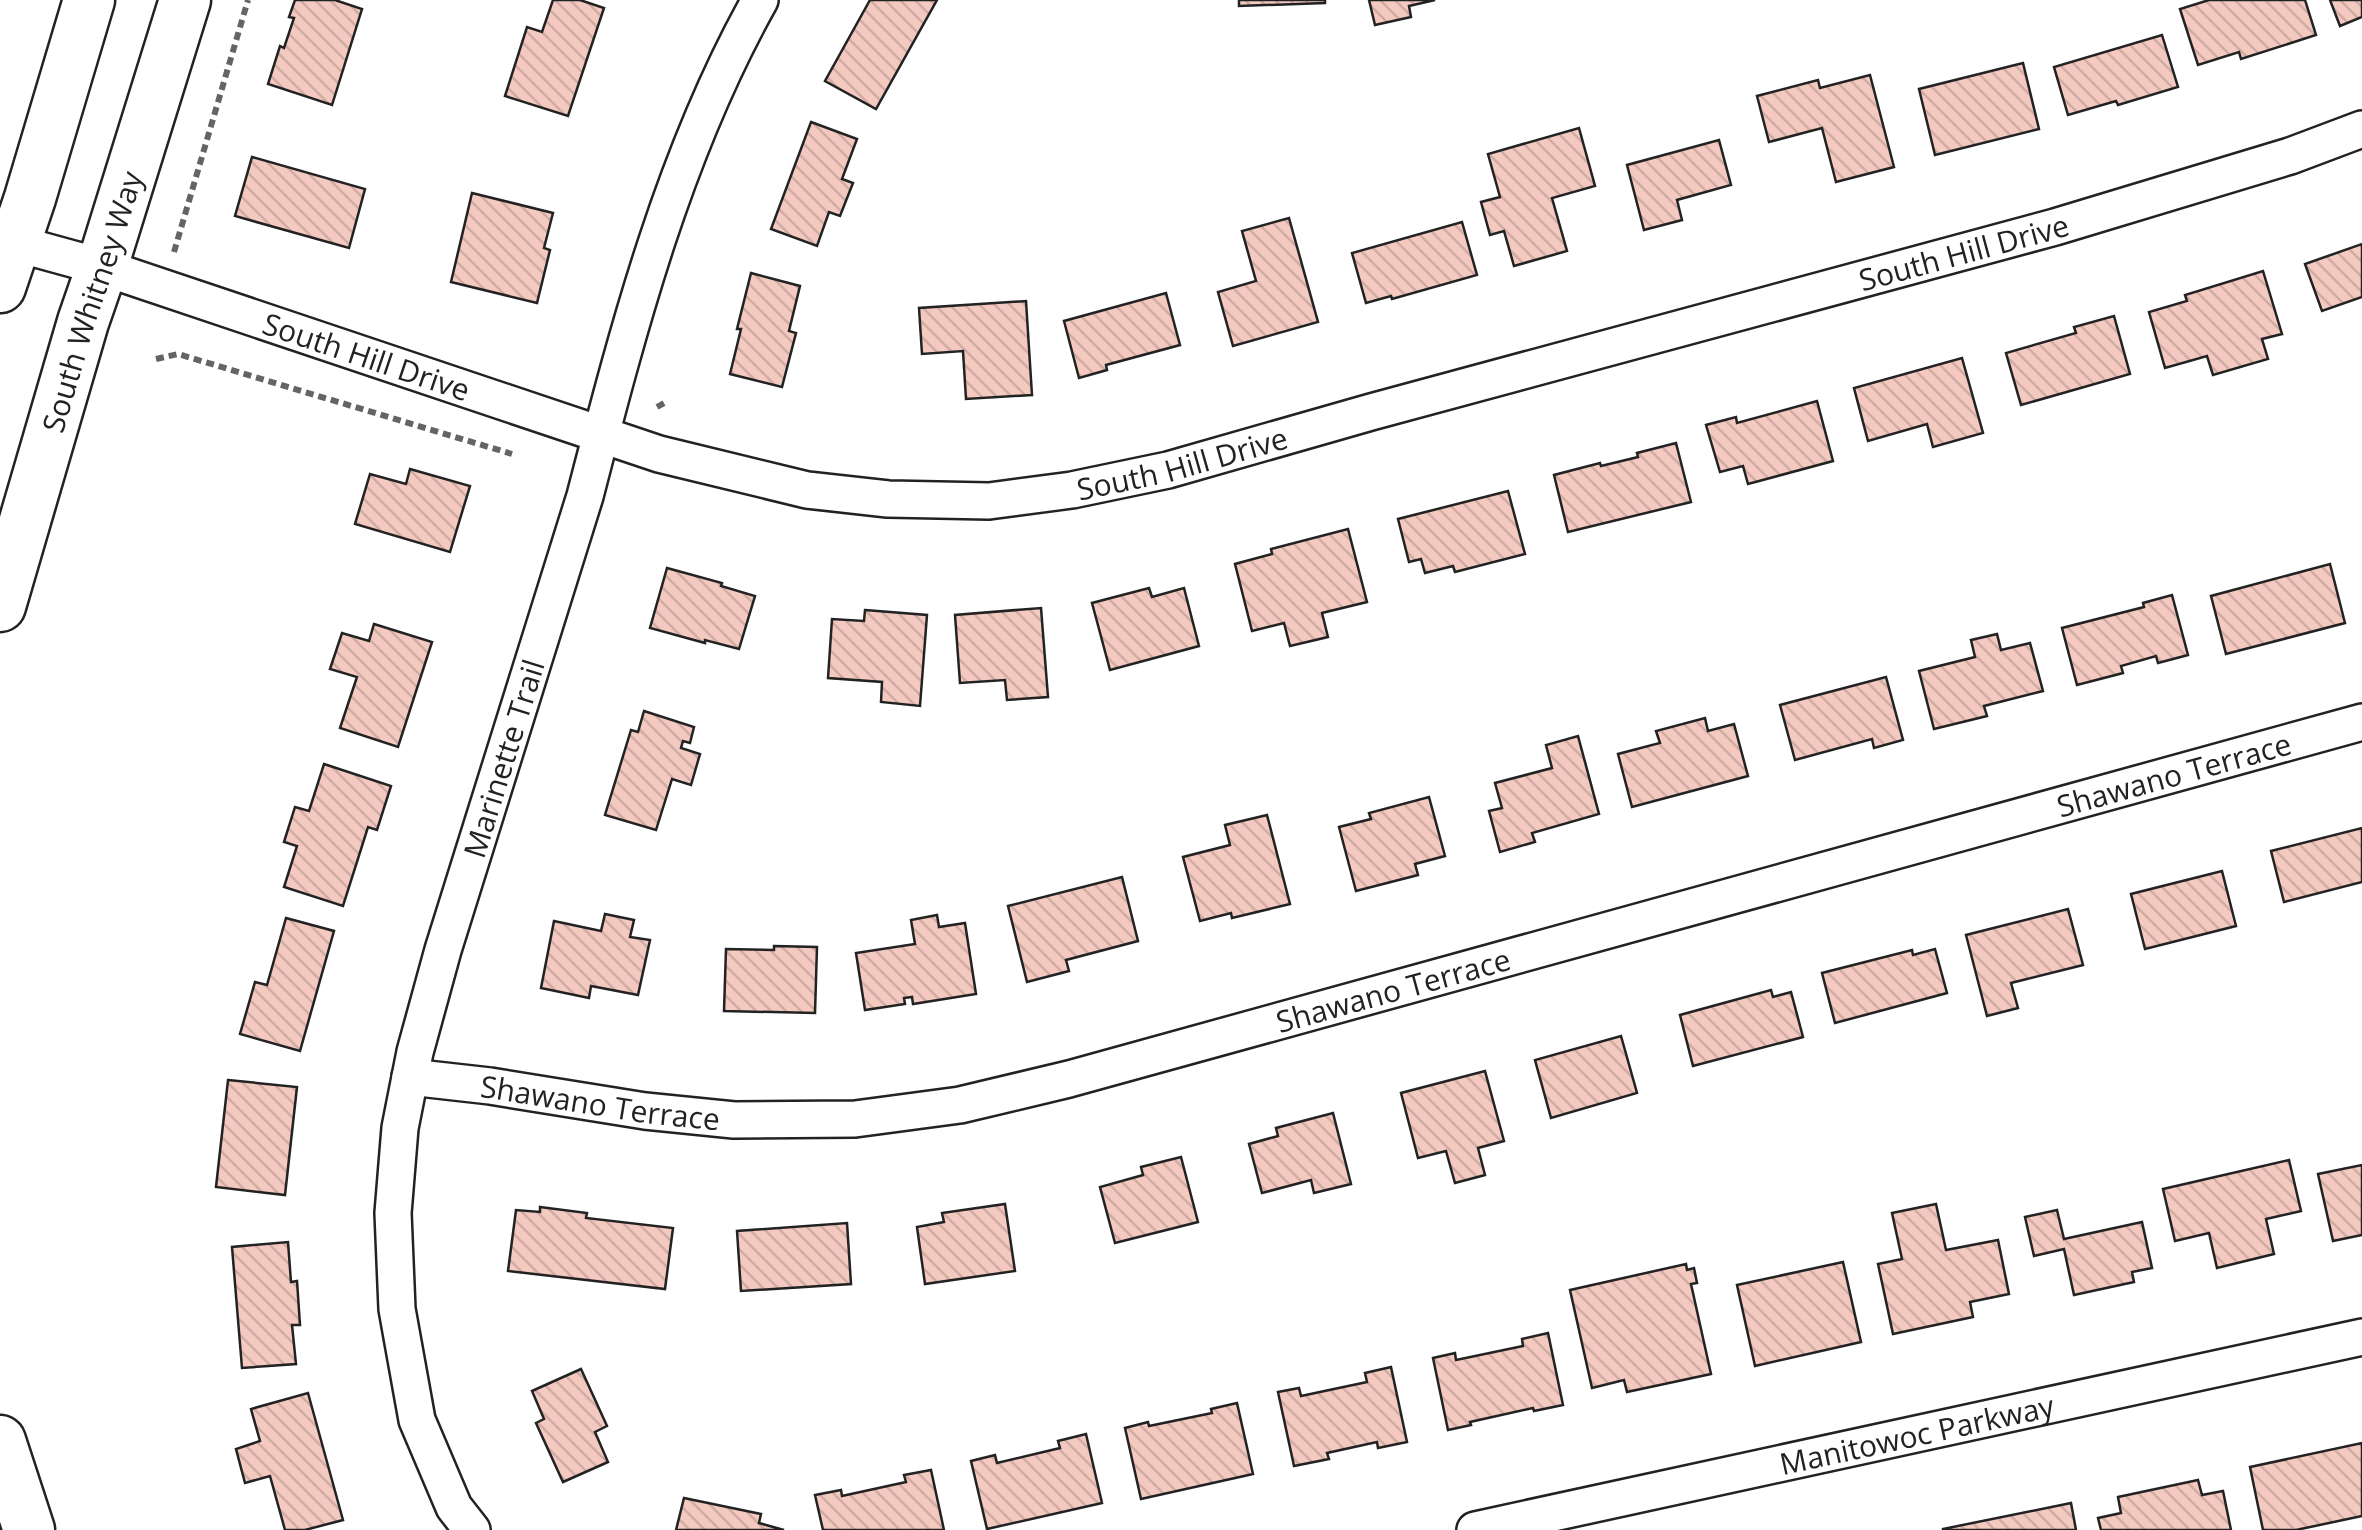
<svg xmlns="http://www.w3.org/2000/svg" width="2362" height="1530" viewBox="0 0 2362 1530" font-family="'Open Sans',sans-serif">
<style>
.building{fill:url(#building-back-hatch);stroke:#222;stroke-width:2.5}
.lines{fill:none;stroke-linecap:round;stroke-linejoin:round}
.street-casing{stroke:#222;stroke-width:40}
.secondary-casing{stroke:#222;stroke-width:55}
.path{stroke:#646464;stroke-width:6;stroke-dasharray:8 5;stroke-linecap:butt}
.street{stroke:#fff;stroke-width:35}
.secondary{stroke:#fff;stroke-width:50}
.labels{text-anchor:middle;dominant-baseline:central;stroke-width:8;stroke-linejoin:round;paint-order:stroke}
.street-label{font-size:30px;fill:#222;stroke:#fff}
</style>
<defs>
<pattern id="building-back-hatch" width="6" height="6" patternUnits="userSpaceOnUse" patternTransform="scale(2.5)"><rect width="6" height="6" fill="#f3c9c0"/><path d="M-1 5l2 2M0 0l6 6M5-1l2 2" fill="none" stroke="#d0aca5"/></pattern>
</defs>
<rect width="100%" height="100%" fill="#fff"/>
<g class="building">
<path d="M 295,0 L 335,0 L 362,9 L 332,105 L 268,84 L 280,46 L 284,48 L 294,18 L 289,17 Z"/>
<path d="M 553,0 L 580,0 L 604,8 L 568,116 L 505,96 L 527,27 L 542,32 Z"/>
<path d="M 870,0 L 937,0 L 876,109 L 825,81 Z"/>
<path d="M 1239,0 L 1325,0 L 1325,3 L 1239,6 Z"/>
<path d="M 1369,0 L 1435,0 L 1409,6 L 1411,17 L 1375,25 Z"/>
<path d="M 2209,0 L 2305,0 L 2316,35 L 2241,59 L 2239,52 L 2198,65 L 2180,9 Z"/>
<path d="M 2330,0 L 2362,0 L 2362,17 L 2340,26 Z"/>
<path d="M 2162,35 L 2178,87 L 2118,105 L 2116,101 L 2068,115 L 2054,67 Z"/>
<path d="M 2023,63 L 2039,129 L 1935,155 L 1919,89 Z"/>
<path d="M 1870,75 L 1894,167 L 1836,182 L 1822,128 L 1769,142 L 1757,96 L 1818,80 L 1820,88 Z"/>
<path d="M 811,122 L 857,139 L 842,179 L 853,183 L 840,216 L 829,212 L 817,246 L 771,229 Z"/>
<path d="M 1579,128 L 1595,186 L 1552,198 L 1567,251 L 1514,266 L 1504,231 L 1490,235 L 1481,202 L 1500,197 L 1488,154 Z"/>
<path d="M 1719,140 L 1731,185 L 1677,200 L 1682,220 L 1644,230 L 1627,165 Z"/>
<path d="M 252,157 L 365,189 L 349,248 L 235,216 Z"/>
<path d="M 472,193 L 553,213 L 544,248 L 550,250 L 537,303 L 451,282 Z"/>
<path d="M 1289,218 L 1318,322 L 1233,346 L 1218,292 L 1256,281 L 1242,231 Z"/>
<path d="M 1462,222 L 1477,275 L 1392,299 L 1391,296 L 1366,303 L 1352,253 Z"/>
<path d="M 2362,244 L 2362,297 L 2322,311 L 2305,264 Z"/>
<path d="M 2263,271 L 2282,334 L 2262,339 L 2268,359 L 2213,375 L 2207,356 L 2165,368 L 2149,312 L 2187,301 L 2185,295 Z"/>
<path d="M 751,273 L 800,286 L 789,331 L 796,333 L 782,387 L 730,374 L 741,329 L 737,329 Z"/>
<path d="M 1166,293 L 1180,345 L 1106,365 L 1107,370 L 1079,378 L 1064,321 Z"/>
<path d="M 1026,301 L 1032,395 L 966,399 L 963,351 L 922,354 L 919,308 Z"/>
<path d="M 2114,316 L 2130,374 L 2021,405 L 2006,353 L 2076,333 L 2074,327 Z"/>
<path d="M 1962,358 L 1983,433 L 1933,447 L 1927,424 L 1868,441 L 1854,388 Z"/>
<path d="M 1817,401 L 1833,461 L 1748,484 L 1743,466 L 1720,472 L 1706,425 L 1736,417 L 1737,423 Z"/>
<path d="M 1676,443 L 1691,502 L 1568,532 L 1554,475 L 1600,463 L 1601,466 L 1638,457 L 1637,453 Z"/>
<path d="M 410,469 L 470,486 L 450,552 L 355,524 L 370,474 L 406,484 Z"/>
<path d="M 1508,491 L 1525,554 L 1455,572 L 1453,566 L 1425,573 L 1421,559 L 1409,562 L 1398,519 Z"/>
<path d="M 1348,529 L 1367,602 L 1322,613 L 1328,637 L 1290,646 L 1284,623 L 1252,631 L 1235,564 L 1272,554 L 1271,549 Z"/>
<path d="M 2330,564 L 2345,623 L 2226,654 L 2211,596 Z"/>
<path d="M 667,568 L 722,583 L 721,586 L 755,596 L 739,649 L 705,640 L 705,643 L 650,628 Z"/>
<path d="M 1149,588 L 1152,597 L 1184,588 L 1199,646 L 1110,670 L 1092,603 Z"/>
<path d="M 2172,595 L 2188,655 L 2158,663 L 2156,656 L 2121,666 L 2123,673 L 2077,685 L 2062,628 L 2144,607 L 2143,603 Z"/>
<path d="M 1041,608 L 1048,697 L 1007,700 L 1005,680 L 960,683 L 955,615 Z"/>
<path d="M 865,610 L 927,615 L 920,706 L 881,702 L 882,682 L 828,678 L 832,619 L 864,621 Z"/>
<path d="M 374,624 L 432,642 L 398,747 L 340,728 L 357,677 L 330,669 L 342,633 L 369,641 Z"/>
<path d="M 1997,634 L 2001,650 L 2030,643 L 2043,691 L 1984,706 L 1987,716 L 1934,729 L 1919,671 L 1975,657 L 1971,640 Z"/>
<path d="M 1886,677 L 1903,740 L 1874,748 L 1872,739 L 1795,760 L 1780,705 Z"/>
<path d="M 644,711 L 694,727 L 690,743 L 683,741 L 681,748 L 700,754 L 691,785 L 672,779 L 656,830 L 605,815 L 631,730 L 638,732 Z"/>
<path d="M 1705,718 L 1708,731 L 1734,724 L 1748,776 L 1632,807 L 1618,754 L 1660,743 L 1656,731 Z"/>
<path d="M 1578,736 L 1599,814 L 1532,833 L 1535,842 L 1500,852 L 1489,811 L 1502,808 L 1495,783 L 1552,768 L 1546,745 Z"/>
<path d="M 324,764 L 391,786 L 377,830 L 368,827 L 343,906 L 284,887 L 297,846 L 284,842 L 295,807 L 309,811 Z"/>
<path d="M 1429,797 L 1445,856 L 1415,864 L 1418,875 L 1356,891 L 1339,827 L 1371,819 L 1369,813 Z"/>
<path d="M 1267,815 L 1290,904 L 1232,918 L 1231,913 L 1200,921 L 1183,857 L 1230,845 L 1225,825 Z"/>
<path d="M 2362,828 L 2362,882 L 2284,902 L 2271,851 Z"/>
<path d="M 2222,871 L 2236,926 L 2145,949 L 2131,894 Z"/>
<path d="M 1122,877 L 1138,941 L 1066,960 L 1069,971 L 1027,982 L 1008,906 Z"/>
<path d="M 2068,909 L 2083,965 L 2011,983 L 2018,1008 L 1987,1016 L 1966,935 Z"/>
<path d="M 605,914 L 634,920 L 630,937 L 650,940 L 638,995 L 591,986 L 589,998 L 541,988 L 554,921 L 601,931 Z"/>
<path d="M 937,915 L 939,927 L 965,923 L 976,994 L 913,1004 L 912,997 L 904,998 L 905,1004 L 865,1010 L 856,953 L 915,944 L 911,920 Z"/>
<path d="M 286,918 L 334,931 L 300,1051 L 240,1034 L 255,982 L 267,985 Z"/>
<path d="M 774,946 L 817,947 L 815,1013 L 724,1011 L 726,949 L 774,950 Z"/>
<path d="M 1935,949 L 1947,993 L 1835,1023 L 1822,973 L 1912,950 L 1913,955 Z"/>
<path d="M 1771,990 L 1773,997 L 1791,992 L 1803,1037 L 1693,1066 L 1680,1015 Z"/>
<path d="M 1621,1036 L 1637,1093 L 1551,1118 L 1535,1060 Z"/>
<path d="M 1485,1071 L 1504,1141 L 1478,1148 L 1485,1175 L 1455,1183 L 1446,1151 L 1418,1158 L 1401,1093 Z"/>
<path d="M 228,1080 L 297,1087 L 285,1195 L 216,1187 Z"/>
<path d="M 1333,1113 L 1351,1184 L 1314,1193 L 1311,1180 L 1262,1193 L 1249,1144 L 1278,1136 L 1276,1128 Z"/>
<path d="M 1181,1157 L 1198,1222 L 1115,1243 L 1100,1187 L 1143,1175 L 1141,1167 Z"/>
<path d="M 2289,1160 L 2301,1211 L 2266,1219 L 2274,1254 L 2217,1268 L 2209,1233 L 2175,1241 L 2163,1189 Z"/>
<path d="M 2362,1165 L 2362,1235 L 2333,1241 L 2318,1174 Z"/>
<path d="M 1005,1204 L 1015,1271 L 925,1284 L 917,1227 L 944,1222 L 942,1213 Z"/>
<path d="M 1936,1204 L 1946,1250 L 1998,1240 L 2009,1294 L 1970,1302 L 1973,1317 L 1893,1334 L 1878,1264 L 1902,1259 L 1892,1213 Z"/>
<path d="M 540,1207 L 587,1213 L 586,1218 L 673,1228 L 665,1289 L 508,1271 L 516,1210 L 540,1212 Z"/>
<path d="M 2057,1210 L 2064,1239 L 2142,1222 L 2152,1268 L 2132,1272 L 2134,1282 L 2074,1295 L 2064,1249 L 2034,1256 L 2025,1217 Z"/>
<path d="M 847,1223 L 851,1284 L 741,1291 L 737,1231 Z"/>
<path d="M 288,1242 L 291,1282 L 297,1281 L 300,1325 L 292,1325 L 296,1364 L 242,1368 L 232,1247 Z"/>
<path d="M 1843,1262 L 1861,1342 L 1755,1366 L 1737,1285 Z"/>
<path d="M 1686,1264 L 1687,1270 L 1694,1268 L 1697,1283 L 1691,1284 L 1711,1374 L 1627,1392 L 1624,1380 L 1592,1388 L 1570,1290 Z"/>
<path d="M 1548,1333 L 1563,1405 L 1534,1411 L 1533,1408 L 1470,1422 L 1471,1425 L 1448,1430 L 1433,1358 L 1455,1353 L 1456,1360 L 1523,1346 L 1522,1339 Z"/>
<path d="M 1391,1367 L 1407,1442 L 1378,1448 L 1377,1442 L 1327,1453 L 1329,1459 L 1294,1466 L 1278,1392 L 1299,1388 L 1301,1396 L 1367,1382 L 1365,1373 Z"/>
<path d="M 581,1369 L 607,1426 L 595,1432 L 608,1462 L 563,1482 L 536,1423 L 544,1419 L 532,1391 Z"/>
<path d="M 308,1393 L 343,1520 L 305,1530 L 285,1530 L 270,1476 L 245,1483 L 236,1449 L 260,1441 L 251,1409 Z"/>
<path d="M 1237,1403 L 1253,1474 L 1141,1499 L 1125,1428 L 1148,1422 L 1149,1426 L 1212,1413 L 1211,1409 Z"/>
<path d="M 1086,1434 L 1102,1503 L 987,1529 L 971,1461 L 995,1455 L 997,1463 L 1060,1448 L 1058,1441 Z"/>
<path d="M 2362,1443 L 2362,1516 L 2296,1530 L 2263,1530 L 2250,1467 Z"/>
<path d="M 931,1470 L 944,1530 L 823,1530 L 815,1495 L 841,1490 L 842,1496 L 906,1482 L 904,1475 Z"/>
<path d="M 2198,1480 L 2202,1495 L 2223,1491 L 2231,1530 L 2101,1530 L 2098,1518 L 2121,1513 L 2118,1497 Z"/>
<path d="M 684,1498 L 761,1514 L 759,1523 L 784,1530 L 676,1530 Z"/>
<path d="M 2071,1503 L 2076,1530 L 1943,1530 L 1943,1529 Z"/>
</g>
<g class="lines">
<defs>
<g id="street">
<path id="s1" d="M 0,239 L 102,267 L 659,454 L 807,490 L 888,499 L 989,501 L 1072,490 L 1168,470 L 1371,412 L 2055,227 L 2290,156 L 2362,129"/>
<path id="s2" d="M 410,1077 L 490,1086 L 645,1111 L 734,1120 L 855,1119 L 960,1105 L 1069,1079 L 2362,722"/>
<path id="s3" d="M 472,1530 L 454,1507 L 417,1420 L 397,1309 L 393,1213 L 400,1128 L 415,1052 L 443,950 L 585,496 C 629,326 674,153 760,0"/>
<path id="s4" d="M 1475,1530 L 2362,1337"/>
</g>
<g id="secondary">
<path d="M 0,287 L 30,198 L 89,0"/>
<path id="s5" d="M 0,606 L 83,322 L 102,267 L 185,0"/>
<path d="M 0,1441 L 29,1530"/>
</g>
</defs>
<use href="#street" class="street-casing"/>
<use href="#secondary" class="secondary-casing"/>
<g class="path">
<path d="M 174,252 L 248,0"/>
<path d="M 156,359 L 178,354 L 512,454"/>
<path d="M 657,407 L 666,402"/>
</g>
<use href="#street" class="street"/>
<use href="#secondary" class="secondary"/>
</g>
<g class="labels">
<g class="street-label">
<text stroke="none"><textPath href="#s1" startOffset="2035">South Hill Drive</textPath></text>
<text stroke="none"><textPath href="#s5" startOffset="318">South Whitney Way</textPath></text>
<text stroke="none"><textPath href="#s1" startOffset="385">South Hill Drive</textPath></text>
<text stroke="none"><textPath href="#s1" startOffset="1225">South Hill Drive</textPath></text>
<text stroke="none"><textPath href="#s3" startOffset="802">Marinette Trail</textPath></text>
<text stroke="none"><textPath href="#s2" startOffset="1812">Shawano Terrace</textPath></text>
<text stroke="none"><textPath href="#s2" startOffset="1002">Shawano Terrace</textPath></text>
<text stroke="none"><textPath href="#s2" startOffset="192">Shawano Terrace</textPath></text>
<text stroke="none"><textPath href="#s4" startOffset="452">Manitowoc Parkway</textPath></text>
</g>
</g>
</svg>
